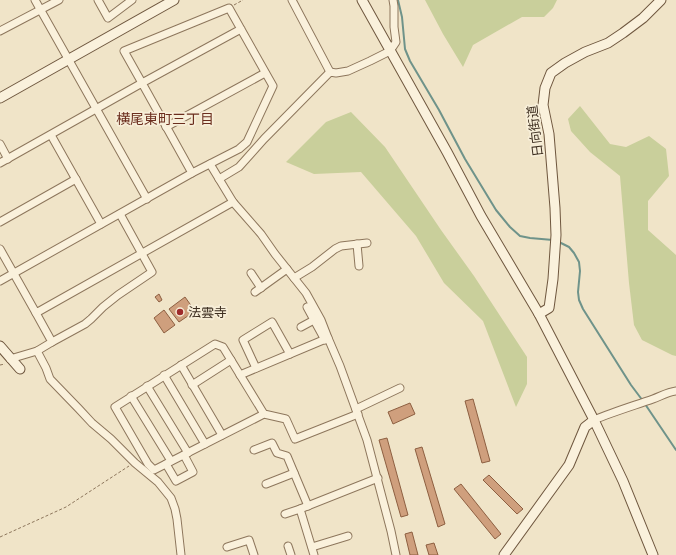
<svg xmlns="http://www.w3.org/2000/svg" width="676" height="555" viewBox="0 0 676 555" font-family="'Roboto Serif','Noto Sans JP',serif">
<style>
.green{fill:#c9cf9b}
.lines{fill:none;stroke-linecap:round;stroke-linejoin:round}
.stream{stroke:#6f938a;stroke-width:2}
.building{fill:#cf9f7d;stroke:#8d5f41}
.street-casing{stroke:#8d765c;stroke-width:9}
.secondary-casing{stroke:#6f573f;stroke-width:11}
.path{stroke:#8d765c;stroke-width:1;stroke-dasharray:3 2;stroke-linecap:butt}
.street{stroke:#faf1dc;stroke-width:7}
.secondary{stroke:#faf1dc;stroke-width:9}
.poi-dot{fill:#9e2a2b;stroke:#f7eed8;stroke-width:1.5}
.labels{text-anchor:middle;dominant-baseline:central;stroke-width:3.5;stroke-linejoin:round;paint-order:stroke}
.street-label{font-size:13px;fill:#3d2e20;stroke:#f7eed8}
.poi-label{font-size:13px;fill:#3d2e20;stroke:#f7eed8;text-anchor:start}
.neighbourhood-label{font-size:14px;fill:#6b2e1e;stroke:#f7eed8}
</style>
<rect width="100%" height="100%" fill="#f0e4c8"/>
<g class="green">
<path d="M 425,0 L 557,0 L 553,8 L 544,17 L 522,17 L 473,45 L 463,67 L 443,34 Z"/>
<path d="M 580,106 L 610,144 L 626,147 L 649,136 L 666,149 L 669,176 L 648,201 L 648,230 L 676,255 L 676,356 L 672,355 L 642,340 L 634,325 L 629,283 L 620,176 L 590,152 L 571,131 L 568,119 Z"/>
<path d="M 351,112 L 385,147 L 441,230 L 474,276 L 527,357 L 527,384 L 516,407 L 483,321 L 444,283 L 416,236 L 361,172 L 314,174 L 286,162 L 326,122 Z"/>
</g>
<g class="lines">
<g class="stream">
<path d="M 398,0 L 402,17 L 405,49 L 410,61 L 439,110 L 465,159 L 496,210 L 510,227 L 520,236 L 530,238 L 553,240"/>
<path d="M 561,243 L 569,247 L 574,253 L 579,262 L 580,271 L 578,292 L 579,300 L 583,309 L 631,385 L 643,401"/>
<path d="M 645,404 L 676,450"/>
</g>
</g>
<g class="building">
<path d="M 159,294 L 162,300 L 159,302 L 155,297 Z"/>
<path d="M 185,297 L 195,311 L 179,322 L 169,309 Z"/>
<path d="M 164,310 L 175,325 L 164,333 L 154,318 Z"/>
<path d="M 473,399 L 490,461 L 482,463 L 465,401 Z"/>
<path d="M 410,403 L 415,414 L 393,424 L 388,412 Z"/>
<path d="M 387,438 L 408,515 L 401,517 L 379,440 Z"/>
<path d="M 422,447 L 445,524 L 438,527 L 415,449 Z"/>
<path d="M 489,475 L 523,509 L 517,514 L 483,480 Z"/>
<path d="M 461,484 L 501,534 L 495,539 L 454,489 Z"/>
<path d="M 412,532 L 418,555 L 410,555 L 405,534 Z"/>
<path d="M 434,543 L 438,555 L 429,555 L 426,545 Z"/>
</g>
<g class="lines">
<defs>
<g id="street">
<path d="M 35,0 L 147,199"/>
<path d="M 98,0 L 108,18 L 132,0"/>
<path d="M 292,0 L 330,72"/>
<path d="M 0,31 L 59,0"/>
<path d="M 166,127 L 265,73"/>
<path d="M 51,135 L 101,224"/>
<path d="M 0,144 L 8,159"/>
<path d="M 0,163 L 142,83 L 124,51 L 229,8 L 273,86 L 247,142 L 239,149 L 192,173 L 142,83 L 241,29"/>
<path d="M 210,164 L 233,202 L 261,234 L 275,254 L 306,293 L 321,320 L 328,338 L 340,366 L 367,440 L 391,531 L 396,555"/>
<path d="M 219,179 L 239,167 L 264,139 L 330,72 L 336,73 L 348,71 L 370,61 L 390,51 L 396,42 L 394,27 L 394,6 L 393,0"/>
<path d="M 0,222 L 76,179"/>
<path d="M 357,244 L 359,266"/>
<path d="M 0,249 L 36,313 L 233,202"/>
<path d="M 251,273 L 261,288"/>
<path d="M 294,278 L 312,267 L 335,249 L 341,246 L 367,243"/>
<path d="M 0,281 L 192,173"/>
<path d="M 255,292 L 287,269"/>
<path d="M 307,307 L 325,340"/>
<path d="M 301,327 L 314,320"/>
<path d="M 52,342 L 85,324 L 91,319 L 103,307 L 118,295 L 152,272 L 120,214"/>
<path d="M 37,351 L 46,368 L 50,379 L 79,409 L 92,423 L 111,439 L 135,463 L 158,482 L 171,498 L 175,509 L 177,519 L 181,555"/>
<path d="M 10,359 L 37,351 L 52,342 L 36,313"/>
<path d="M 181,365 L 222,435"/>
<path d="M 256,368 L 243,340 L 272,322 L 290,354"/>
<path d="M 164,375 L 205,444"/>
<path d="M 240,375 L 328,338"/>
<path d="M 192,385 L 231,360"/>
<path d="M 147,386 L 188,453"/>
<path d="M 131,396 L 171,461"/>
<path d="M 356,409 L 400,388"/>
<path d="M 264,414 L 223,347 L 215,344 L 115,407 L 148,464 L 154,470 L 264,414 L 286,419 L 295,439 L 358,414"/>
<path d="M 594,420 C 613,412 633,406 653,399 C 661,396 668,392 676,391"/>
<path d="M 254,450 L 272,443 L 277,453 L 287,456 L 308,506"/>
<path d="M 166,464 L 176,481 L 193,472 L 184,455"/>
<path d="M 266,484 L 294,473"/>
<path d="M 285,514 L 300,509"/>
<path d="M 288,546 L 291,555"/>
<path d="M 227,547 L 249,540 L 254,555"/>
<path d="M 312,547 L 348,536"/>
<path d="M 314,555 L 300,509 L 378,478"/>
</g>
<g id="secondary">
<path d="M 362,0 L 447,152 L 481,216 L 539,314 L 594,420 L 623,481 L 653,555"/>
<path d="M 0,98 L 174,0"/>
<path d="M 539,314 L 549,308 L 553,279 L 556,235 L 555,208 L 549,134 L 543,105 L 545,88 L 551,73 L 565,63 L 585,52 L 608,43 L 623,33 L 643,18 L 661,0"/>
<path d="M 0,346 L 20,369"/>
<path d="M 504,555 L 569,465 L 585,427 L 594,420"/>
</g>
</defs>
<use href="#street" class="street-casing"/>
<use href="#secondary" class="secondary-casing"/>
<g class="path">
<path d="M 234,5 L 243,0"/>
<path d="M 0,365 L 5,364"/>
<path d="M 0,537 L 66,507 L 129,466"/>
</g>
<use href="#street" class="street"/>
<use href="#secondary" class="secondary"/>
</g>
<circle class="poi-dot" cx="180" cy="312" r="4"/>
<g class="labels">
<g class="street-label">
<text transform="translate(535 131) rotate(-97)">日向街道</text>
</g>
<g class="poi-label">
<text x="188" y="312">法雲寺</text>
</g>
<g class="neighbourhood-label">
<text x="165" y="119">横尾東町三丁目</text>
</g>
</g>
</svg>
